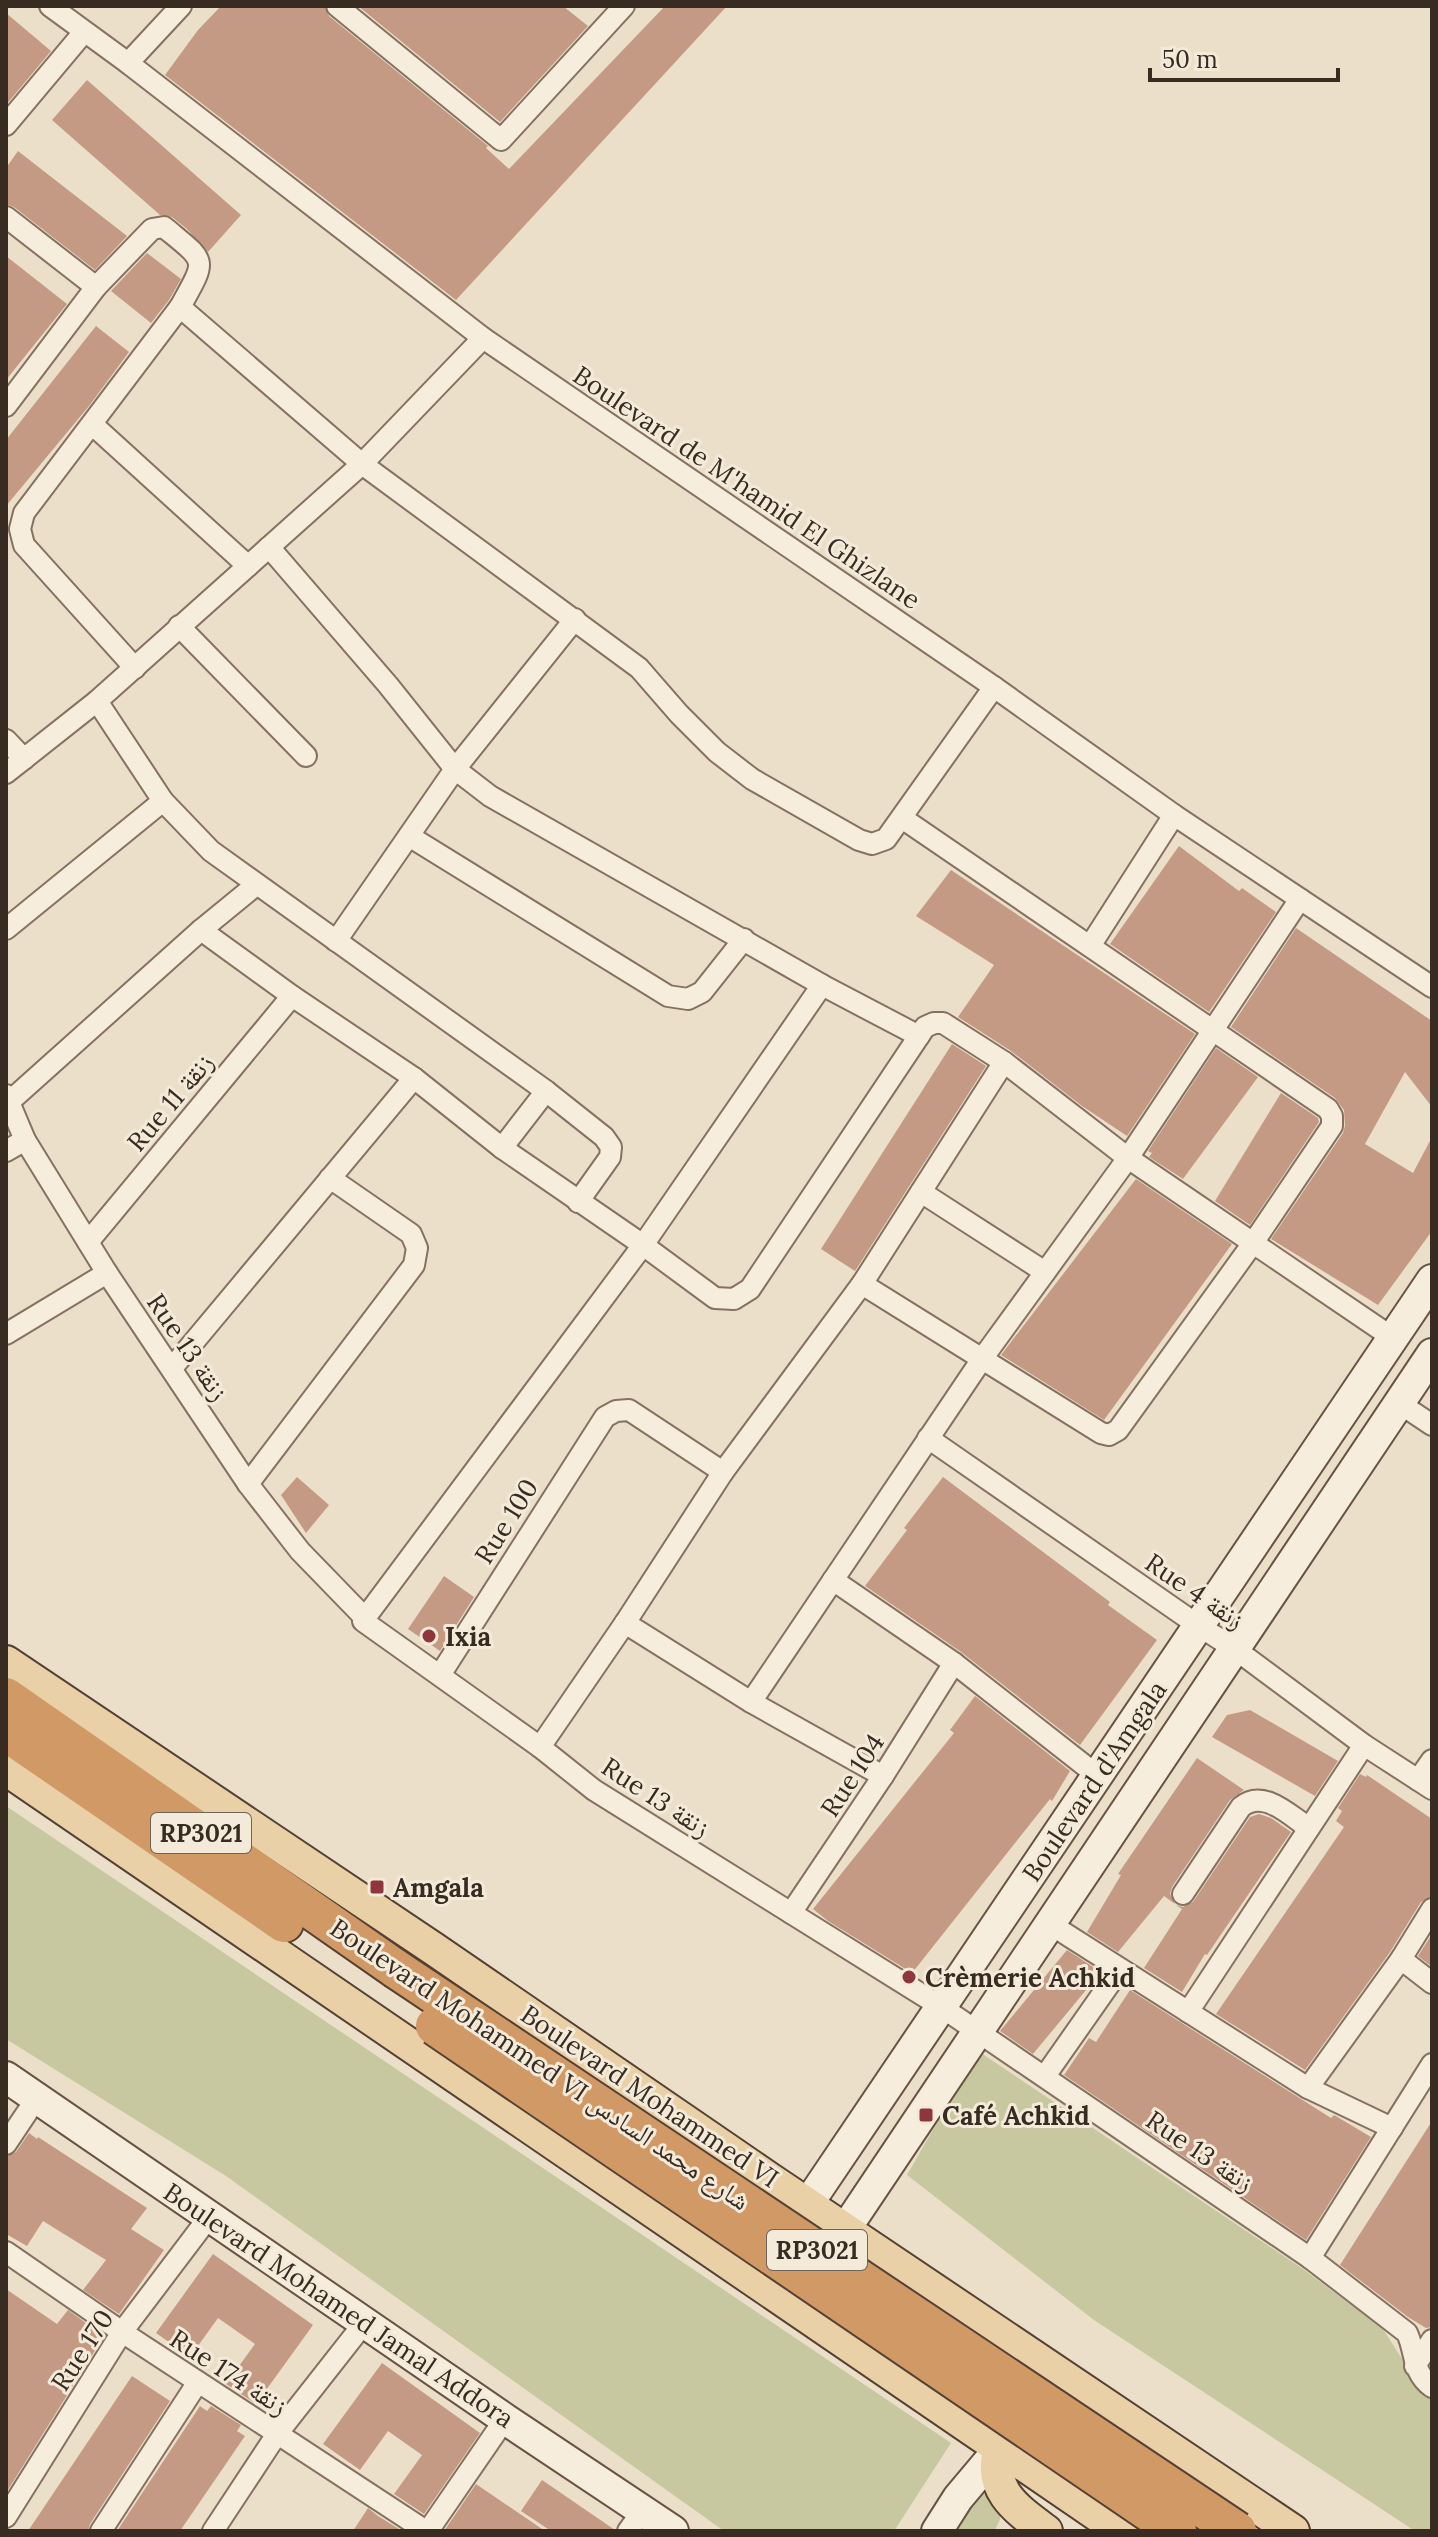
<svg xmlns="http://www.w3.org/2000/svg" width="1438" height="2537" viewBox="0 0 1438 2537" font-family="Lora,'Noto Naskh Arabic',serif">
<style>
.green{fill:#c7c89f}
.building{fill:#c59a84}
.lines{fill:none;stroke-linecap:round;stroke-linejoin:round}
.street-casing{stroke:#867160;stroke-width:24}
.secondary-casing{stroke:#685343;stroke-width:34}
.primary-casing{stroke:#554134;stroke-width:36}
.highway-casing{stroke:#554134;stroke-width:42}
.street{stroke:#f6eddd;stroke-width:20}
.secondary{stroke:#f6eddd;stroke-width:30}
.primary{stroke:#e9d0a7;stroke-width:32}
.highway{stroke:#d19965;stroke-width:38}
.highway-bridge-casing{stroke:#554134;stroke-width:42;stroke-linecap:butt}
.highway-bridge{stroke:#d19965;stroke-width:38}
.poi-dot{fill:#8f363d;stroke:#f3ead9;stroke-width:3}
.labels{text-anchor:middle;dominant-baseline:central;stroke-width:6;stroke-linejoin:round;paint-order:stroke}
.shield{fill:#f3ead9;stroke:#706459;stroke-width:2}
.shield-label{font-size:24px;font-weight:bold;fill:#382b22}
.street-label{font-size:26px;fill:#382b22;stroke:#f3ead9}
.poi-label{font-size:26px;font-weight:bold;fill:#382b22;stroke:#f3ead9;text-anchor:start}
</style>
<rect width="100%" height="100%" fill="#ebdfca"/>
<g class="green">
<path d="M 6,1806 L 951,2443 L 894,2531 L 724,2531 L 226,2176 L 6,2039 Z"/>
<path d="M 978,2051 L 1303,2269 L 1383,2329 L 1418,2384 L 1432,2393 L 1432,2531 L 1415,2531 L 1094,2320 L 907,2175 Z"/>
<path d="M 983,2494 L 992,2496 C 1000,2511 1005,2515 994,2531 L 952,2531 L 970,2501 Z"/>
</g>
<g class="building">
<path d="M 221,6 L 324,6 L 329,16 L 488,146 L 486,148 L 509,169 L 665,6 L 727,6 L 456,300 L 165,75 L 198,30 Z"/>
<path d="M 358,6 L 563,6 L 588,26 L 500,122 Z"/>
<path d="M 6,13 L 51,51 L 6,105 Z"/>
<path d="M 87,80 L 241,215 L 208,252 L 187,229 L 172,217 L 160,215 L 52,120 Z"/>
<path d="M 18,151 L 127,236 L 95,270 L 14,207 L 6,204 L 6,168 Z"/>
<path d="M 147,253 L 181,279 L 169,300 L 151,323 L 111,291 Z"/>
<path d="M 6,256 L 67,304 L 6,380 Z"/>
<path d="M 96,326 L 129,352 L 89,406 L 6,506 L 6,440 Z"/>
<path d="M 1179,846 L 1239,891 L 1242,888 L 1276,912 L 1209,1012 L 1110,944 Z"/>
<path d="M 951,870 L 1195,1034 L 1127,1136 L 1082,1106 L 1011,1051 L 958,1017 L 994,965 L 916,916 Z"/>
<path d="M 1296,928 L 1432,1021 L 1432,1107 L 1405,1072 L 1365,1144 L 1413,1173 L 1432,1137 L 1432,1231 L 1378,1305 L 1271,1239 L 1343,1133 L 1345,1126 L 1344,1110 L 1335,1098 L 1231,1027 Z"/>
<path d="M 952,1044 L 986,1066 L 855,1271 L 821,1249 Z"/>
<path d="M 1216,1048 L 1258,1077 L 1183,1179 L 1149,1157 L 1152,1153 L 1148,1151 Z"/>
<path d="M 1281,1093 L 1318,1118 L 1319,1122 L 1250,1225 L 1215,1201 Z"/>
<path d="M 1136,1179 L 1232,1244 L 1104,1420 L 1001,1355 Z"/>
<path d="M 297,1477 L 329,1505 L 306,1533 L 281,1495 Z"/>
<path d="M 943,1477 L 1110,1602 L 1108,1605 L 1157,1640 L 1080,1745 L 961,1652 L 865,1586 L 907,1530 L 904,1528 Z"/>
<path d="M 444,1576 L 474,1597 L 440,1651 L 408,1629 Z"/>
<path d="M 975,1696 L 1070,1771 L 1052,1801 L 1050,1799 L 912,1973 L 828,1921 L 813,1909 L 954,1733 L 950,1730 Z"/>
<path d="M 1250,1710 L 1338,1761 L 1315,1796 L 1212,1737 L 1227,1715 Z"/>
<path d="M 1197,1758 L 1244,1790 L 1230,1800 L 1172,1887 L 1170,1894 L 1175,1904 L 1164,1896 L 1118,1952 L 1087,1932 L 1121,1875 L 1118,1874 Z"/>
<path d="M 1360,1774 L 1366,1777 L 1367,1775 L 1432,1819 L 1432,1896 L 1421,1902 L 1390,1952 L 1305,2070 L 1216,2014 L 1344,1827 L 1336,1821 L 1342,1811 L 1338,1808 Z"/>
<path d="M 1259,1814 L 1271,1818 L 1291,1832 L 1207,1955 L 1205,1954 L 1182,1992 L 1144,1968 L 1182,1909 L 1176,1905 L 1183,1907 L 1193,1902 L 1250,1817 Z"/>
<path d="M 1432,1934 L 1432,1967 L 1418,1956 Z"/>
<path d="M 1067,1950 L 1101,1972 L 1033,2054 L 1000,2031 Z"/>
<path d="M 1130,1990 L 1331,2118 L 1334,2115 L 1371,2137 L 1306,2240 L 1064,2075 L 1089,2038 L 1096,2042 Z"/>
<path d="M 1432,2121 L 1432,2327 L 1426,2328 L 1408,2317 L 1340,2265 Z"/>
<path d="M 29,2133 L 37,2139 L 38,2137 L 147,2208 L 131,2229 L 164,2250 L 119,2314 L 83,2290 L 106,2260 L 43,2221 L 27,2246 L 6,2234 L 6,2157 L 16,2152 Z"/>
<path d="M 213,2254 L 313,2325 L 256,2404 L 226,2384 L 255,2344 L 218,2318 L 190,2357 L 156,2333 Z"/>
<path d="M 6,2289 L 57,2324 L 68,2310 L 104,2336 L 6,2493 Z"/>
<path d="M 382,2363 L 480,2433 L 424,2514 L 394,2494 L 422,2455 L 388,2431 L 360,2470 L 323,2444 Z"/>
<path d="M 132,2376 L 170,2401 L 90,2524 L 88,2531 L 28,2531 Z"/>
<path d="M 200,2406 L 207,2411 L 211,2406 L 241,2425 L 237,2431 L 245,2436 L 180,2531 L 117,2531 Z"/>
<path d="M 542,2480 L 615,2530 L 615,2531 L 551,2531 L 521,2511 Z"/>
<path d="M 476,2484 L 545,2531 L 444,2531 Z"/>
<path d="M 368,2508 L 378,2516 L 402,2531 L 353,2531 Z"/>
</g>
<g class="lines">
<defs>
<g id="street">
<path d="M 50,6 L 128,63 L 483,338 L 994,687 L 1174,815 L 1432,987"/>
<path d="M 337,6 L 501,140 L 624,6"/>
<path d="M 128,63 L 181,6"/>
<path d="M 6,125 L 84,32"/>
<path d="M 6,217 L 96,287"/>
<path d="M 180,307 L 362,464 L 639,668 L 679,714 L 717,752 L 752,779 L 859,840 L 872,844 L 886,839 L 994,687"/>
<path d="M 6,406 L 96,287 L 152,229 L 164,227 C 207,263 208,257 180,307 L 24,513 L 20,529 L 24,545 L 135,668"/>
<path d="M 93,425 L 248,566"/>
<path d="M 269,547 L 388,685 L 455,769 L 490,796 L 822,985 L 919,1036"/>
<path d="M 179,626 L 306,756"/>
<path d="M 97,701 L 163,801 L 211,851 L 546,1091 L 604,1137 L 611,1147 L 610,1157 L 578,1202"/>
<path d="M 6,740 L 24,759"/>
<path d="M 6,773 L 97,701 L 362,464 L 483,338"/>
<path d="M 409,836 L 668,996 L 688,999 L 702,992 L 744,939"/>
<path d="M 6,929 L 163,801"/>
<path d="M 201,930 L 292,996 L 414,1078 L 502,1148 L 643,1245 L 715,1298 L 734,1299 L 750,1289 L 925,1027 L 934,1023 L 943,1023 L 1004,1062 L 1128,1158 L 1393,1338"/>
<path d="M 336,941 L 455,769 L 575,619"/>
<path d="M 1090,946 L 1174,815"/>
<path d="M 6,1095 L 25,1140 L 107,1273 L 248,1484 L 300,1551 L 365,1618 L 363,1621 L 540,1747 L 594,1790 L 940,2006 L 1310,2258 L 1407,2333 C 1416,2352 1412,2373 1432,2387"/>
<path d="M 9,1102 L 201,930 L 256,885"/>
<path d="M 502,1148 L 546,1091"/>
<path d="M 6,1151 L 25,1140"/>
<path d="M 921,1192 L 1045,1272"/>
<path d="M 88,1242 L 292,996"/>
<path d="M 862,1284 L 1101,1433 L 1109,1435 L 1118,1430 L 1253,1243 L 1332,1126 L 1332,1116 L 1328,1109 L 902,818"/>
<path d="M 6,1334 L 107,1273"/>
<path d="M 172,1368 L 414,1078"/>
<path d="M 1399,1403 L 1432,1425"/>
<path d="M 928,1438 L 1199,1626 L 1235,1649 L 1364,1745 L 1432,1789"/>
<path d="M 248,1484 L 414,1265 L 417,1248 L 411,1234 L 330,1178"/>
<path d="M 833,1580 L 954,1663 L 1098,1776"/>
<path d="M 365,1618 L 643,1245 L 822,985"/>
<path d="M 625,1623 L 751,1702 L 883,1776"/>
<path d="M 440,1675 L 605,1417 L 616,1411 L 629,1410 L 723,1472"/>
<path d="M 751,1702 L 982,1359 L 1128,1158 L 1300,899"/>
<path d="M 540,1747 L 625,1623 L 723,1472 L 862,1284 L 1004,1062"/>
<path d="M 1418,1780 L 1432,1760"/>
<path d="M 1183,1894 L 1241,1807 C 1264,1788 1290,1816 1309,1828"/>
<path d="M 791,1913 L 883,1776 L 954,1663"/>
<path d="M 1050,1924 L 1308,2088 L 1392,2128"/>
<path d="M 1401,1959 L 1432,1983"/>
<path d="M 1188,2012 L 1364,1745"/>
<path d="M 1045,2076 L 1120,1969"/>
<path d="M 1308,2088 L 1401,1959 L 1432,1909"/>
<path d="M 6,2144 L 36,2099"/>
<path d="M 6,2252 L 122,2332 L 426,2531"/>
<path d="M 1310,2258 L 1432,2064"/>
<path d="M 1415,2366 L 1432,2340"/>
<path d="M 6,2517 L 122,2332 L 209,2217"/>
<path d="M 101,2531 L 198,2382"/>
<path d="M 213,2531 L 277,2434 L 365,2322"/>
<path d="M 428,2531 L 505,2419"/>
<path d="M 628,2531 L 643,2510"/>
</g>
<g id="secondary">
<path d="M 6,2077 L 505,2419 L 673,2531"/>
<path d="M 795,2223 L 1432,1280"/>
<path d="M 832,2249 L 1432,1354"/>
<path d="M 937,2531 L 958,2498 L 1006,2441"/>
</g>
<g id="primary">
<path d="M 6,1662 L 434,1949 L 768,2178 L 1293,2531"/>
<path d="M 6,1769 L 1121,2531"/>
<path d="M 1000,2448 C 987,2489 1016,2509 1046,2531"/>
</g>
<g id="highway">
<path d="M 6,1697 L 396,1969"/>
<path d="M 6,1732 L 284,1923"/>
</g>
</defs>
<use href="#street" class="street-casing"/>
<use href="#secondary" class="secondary-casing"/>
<use href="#primary" class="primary-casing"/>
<use href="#highway" class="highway-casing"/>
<use href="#street" class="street"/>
<use href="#secondary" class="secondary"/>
<use href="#primary" class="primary"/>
<use href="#highway" class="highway"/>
<defs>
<g id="highway-bridge">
<path d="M 396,1969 L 1237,2531"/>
<path d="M 435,2026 L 1177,2531"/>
</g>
</defs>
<use href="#highway-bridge" class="highway-bridge-casing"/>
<use href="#highway-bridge" class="highway-bridge"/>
</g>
<g class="poi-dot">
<circle cx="429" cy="1636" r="8"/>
<rect x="369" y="1879" width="16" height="16" rx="4"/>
<circle cx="909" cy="1977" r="8"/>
<rect x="918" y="2107" width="16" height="16" rx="4"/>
</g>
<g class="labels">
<g class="shield">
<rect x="151" y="1813" width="100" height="40" rx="6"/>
<rect x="767" y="2230" width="100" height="40" rx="6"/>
</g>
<g class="shield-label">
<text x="201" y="1833">RP3021</text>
<text x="817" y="2250">RP3021</text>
</g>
<g class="street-label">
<text transform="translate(747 487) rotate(34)">Boulevard de M'hamid El Ghizlane</text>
<text transform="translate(170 1102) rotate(-50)">Rue 11 زنقة</text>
<text transform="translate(188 1347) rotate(56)">Rue 13 زنقة</text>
<text transform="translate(506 1521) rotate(-58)">Rue 100</text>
<text transform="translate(1195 1591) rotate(34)">Rue 4 زنقة</text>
<text transform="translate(852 1775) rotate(-57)">Rue 104</text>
<text transform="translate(1094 1781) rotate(-56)">Boulevard d'Amgala</text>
<text transform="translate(656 1797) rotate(33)">Rue 13 زنقة</text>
<text transform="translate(540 2064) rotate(34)">Boulevard Mohammed VI شارع محمد السادس</text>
<text transform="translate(650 2096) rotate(34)">Boulevard Mohammed VI</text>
<text transform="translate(1200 2151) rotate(34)">Rue 13 زنقة</text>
<text transform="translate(339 2305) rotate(34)">Boulevard Mohamed Jamal Addora</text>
<text transform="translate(82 2350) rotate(-57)">Rue 170</text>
<text transform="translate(229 2372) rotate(33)">Rue 174 زنقة</text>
</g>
<g class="poi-label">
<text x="445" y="1636">Ixia</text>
<text x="393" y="1887">Amgala</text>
<text x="925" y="1977">Crèmerie Achkid</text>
<text x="942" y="2115">Café Achkid</text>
</g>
</g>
<rect width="1438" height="2537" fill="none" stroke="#382b22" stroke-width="16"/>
<path d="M1150 68v12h188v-12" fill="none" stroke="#382b22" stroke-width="4"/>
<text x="1162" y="68" font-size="24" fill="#382b22" stroke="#f3ead9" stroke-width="6" paint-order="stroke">50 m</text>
</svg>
